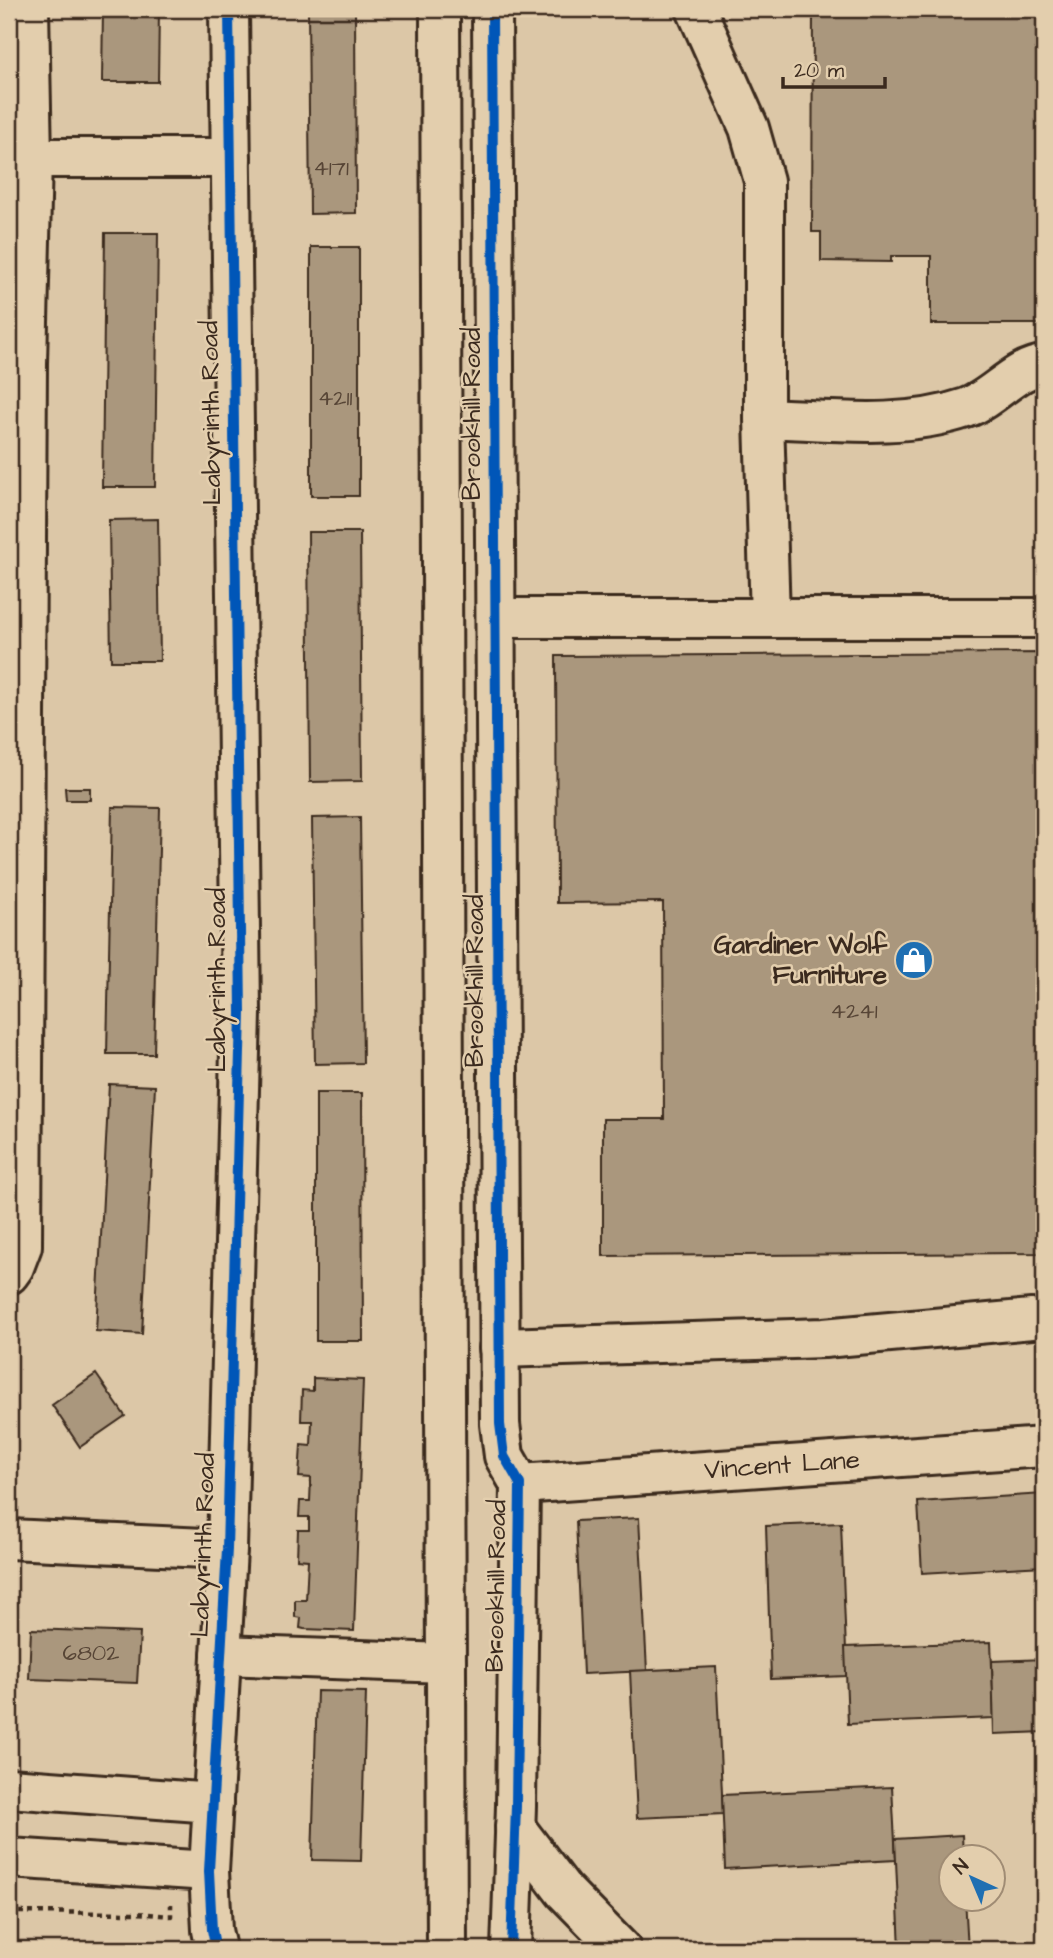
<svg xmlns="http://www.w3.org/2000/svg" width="1053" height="1958" viewBox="0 0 1053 1958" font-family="'Architects Daughter',sans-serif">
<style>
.building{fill:#aa977d;stroke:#3b2a1e;stroke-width:2}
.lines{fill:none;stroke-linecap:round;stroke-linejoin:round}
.minor-casing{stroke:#3b2a1e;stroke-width:44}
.path{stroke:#3b2a1e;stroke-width:4.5;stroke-dasharray:5 5;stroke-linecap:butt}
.minor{stroke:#e3cead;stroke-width:38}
.cycleway-casing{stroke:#e3cead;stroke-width:15}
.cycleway{stroke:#0057b8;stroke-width:10}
.labels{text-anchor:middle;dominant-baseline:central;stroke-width:5;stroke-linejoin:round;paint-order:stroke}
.number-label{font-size:23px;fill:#574536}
.street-label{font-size:26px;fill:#3b2a1e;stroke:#e3cead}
.poi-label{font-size:26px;font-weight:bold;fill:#3b2a1e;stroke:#e3cead;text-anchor:end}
</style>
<rect width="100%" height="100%" fill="#dcc7a7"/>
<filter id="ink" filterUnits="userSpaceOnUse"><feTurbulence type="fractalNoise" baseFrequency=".0143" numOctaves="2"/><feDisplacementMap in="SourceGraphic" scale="14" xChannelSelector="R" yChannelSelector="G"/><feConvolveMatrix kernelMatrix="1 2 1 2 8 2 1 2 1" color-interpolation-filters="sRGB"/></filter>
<g filter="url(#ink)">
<g class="building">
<path d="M 103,9 L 159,9 L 158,82 L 102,82 Z"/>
<path d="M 308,9 L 355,9 L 356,213 L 310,214 Z"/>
<path d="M 813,9 L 1044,9 L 1044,324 L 931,324 L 931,256 L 891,256 L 891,262 L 821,261 L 821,232 L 812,232 Z"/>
<path d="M 105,233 L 158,233 L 155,487 L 102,487 Z"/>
<rect x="311" y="247" width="48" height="249"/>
<path d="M 158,519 L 160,661 L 111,661 L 109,520 Z"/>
<path d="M 308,532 L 360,532 L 362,781 L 310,782 Z"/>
<path d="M 1044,653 L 1044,1253 L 603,1256 L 603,1119 L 664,1119 L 663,902 L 557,903 L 556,656 Z"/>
<path d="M 65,788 L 90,788 L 90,800 L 66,800 Z"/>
<path d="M 112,807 L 160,808 L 154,1054 L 107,1054 Z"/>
<path d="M 360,817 L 363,1063 L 315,1064 L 312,818 Z"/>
<path d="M 109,1084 L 155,1086 L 142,1334 L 96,1331 Z"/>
<path d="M 316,1093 L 362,1093 L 363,1341 L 316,1341 Z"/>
<path d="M 96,1374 L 125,1416 L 80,1447 L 52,1405 Z"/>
<path d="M 313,1378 L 363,1380 L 354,1631 L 304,1629 L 300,1628 L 301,1618 L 295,1617 L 295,1600 L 306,1600 L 308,1560 L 297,1559 L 298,1530 L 309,1530 L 309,1517 L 299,1517 L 300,1501 L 310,1501 L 311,1478 L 299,1477 L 301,1445 L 311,1446 L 312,1421 L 301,1421 L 302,1390 L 313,1391 Z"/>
<path d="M 1044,1494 L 1044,1566 L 922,1573 L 918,1502 Z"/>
<path d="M 639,1518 L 647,1671 L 583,1674 L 576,1521 Z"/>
<path d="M 841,1523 L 847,1676 L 771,1679 L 766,1526 Z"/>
<path d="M 31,1629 L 140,1633 L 137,1683 L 29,1679 Z"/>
<path d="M 991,1642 L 994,1718 L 848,1724 L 845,1647 Z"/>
<path d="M 1044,1659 L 1044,1732 L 994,1734 L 992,1661 Z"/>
<path d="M 716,1667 L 723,1814 L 637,1818 L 630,1671 Z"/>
<path d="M 317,1691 L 366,1692 L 361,1861 L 312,1860 Z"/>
<path d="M 892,1787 L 896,1860 L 725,1869 L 722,1795 Z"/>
<path d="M 962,1835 L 963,1856 L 951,1856 L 951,1898 L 965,1898 L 968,1949 L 900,1949 L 895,1839 Z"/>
</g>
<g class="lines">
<defs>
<g id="minor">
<path d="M 440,9 L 447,1949"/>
<path d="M 492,9 L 500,1424 L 504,1456 L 520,1484 L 516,1806 L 511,1949"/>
<path d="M 696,9 L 749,128 L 764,181 L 764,418 L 770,618"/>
<path d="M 9,158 L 231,158"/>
<path d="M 764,418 C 831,420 901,430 966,408 C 994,398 1015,368 1044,365"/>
<path d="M 497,618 L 1044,618"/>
<path d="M 9,1274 L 14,1267 L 22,1246 L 27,363 L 32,158 L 29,9"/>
<path d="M 499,1348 L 824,1338 L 1032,1319"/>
<path d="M 520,1484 L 1044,1447"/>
<path d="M 9,1539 L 227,1549"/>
<path d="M 221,1655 L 446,1663"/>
<path d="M 9,1788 L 213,1803"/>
<path d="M 515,1827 L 564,1891 L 621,1949"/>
<path d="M 9,1858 L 209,1871"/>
<path d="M 216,1949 L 212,1930 L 209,1871 L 227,1549 L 241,1013 L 229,9"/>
</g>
</defs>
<use href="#minor" class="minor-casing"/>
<path class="path" d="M 9,1912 L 137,1913 L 171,1916 L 171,1904"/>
<use href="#minor" class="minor"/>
<defs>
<g id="cycleway">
<path d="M 492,9 L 500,1424 L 504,1456 L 520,1484 L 516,1806 L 511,1949"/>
<path d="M 216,1949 L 212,1930 L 209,1871 L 227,1549 L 241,1013 L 229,9"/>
</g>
</defs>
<use href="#cycleway" class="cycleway-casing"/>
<use href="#cycleway" class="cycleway"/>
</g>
</g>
<defs>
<symbol id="shop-disc" viewBox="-11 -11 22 22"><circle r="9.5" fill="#1f6fb2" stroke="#e3cead"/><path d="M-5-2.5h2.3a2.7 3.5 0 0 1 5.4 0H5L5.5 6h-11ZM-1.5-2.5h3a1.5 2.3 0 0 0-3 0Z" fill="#fff"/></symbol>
</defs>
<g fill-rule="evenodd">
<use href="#shop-disc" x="892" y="938" width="44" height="44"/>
</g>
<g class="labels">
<g class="number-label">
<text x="331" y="168">4171</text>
<text x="335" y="398">4211</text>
<text x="854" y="1011">4241</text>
<text x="91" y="1653">6802</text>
</g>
<g class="street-label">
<text transform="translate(211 413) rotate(-91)">Labyrinth Road</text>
<text transform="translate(472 414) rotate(-90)">Brookhill Road</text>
<text transform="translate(217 980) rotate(-90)">Labyrinth Road</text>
<text transform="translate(475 981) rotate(-90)">Brookhill Road</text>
<text transform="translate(782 1465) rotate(-4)">Vincent Lane</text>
<text transform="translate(203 1545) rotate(-88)">Labyrinth Road</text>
<text transform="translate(496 1586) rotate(-89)">Brookhill Road</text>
</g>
<g class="poi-label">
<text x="887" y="945">Gardiner Wolf<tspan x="887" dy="30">Furniture</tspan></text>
</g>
</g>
<rect width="1053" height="1958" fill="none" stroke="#e3cead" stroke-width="35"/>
<rect x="18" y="18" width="1018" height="1923" fill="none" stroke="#3b2a1e" stroke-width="2.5" filter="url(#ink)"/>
<g transform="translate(972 1878) rotate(316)"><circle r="33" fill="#e3cead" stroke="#a08c74" stroke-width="2"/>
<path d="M0-5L12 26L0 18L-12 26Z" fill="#1f6fb2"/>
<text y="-10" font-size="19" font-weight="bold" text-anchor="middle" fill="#3b2a1e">N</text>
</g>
<path d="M783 77v10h102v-10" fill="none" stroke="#3b2a1e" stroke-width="3.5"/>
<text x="794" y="77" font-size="21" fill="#3b2a1e" stroke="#e3cead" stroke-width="5" paint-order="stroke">20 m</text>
</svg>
